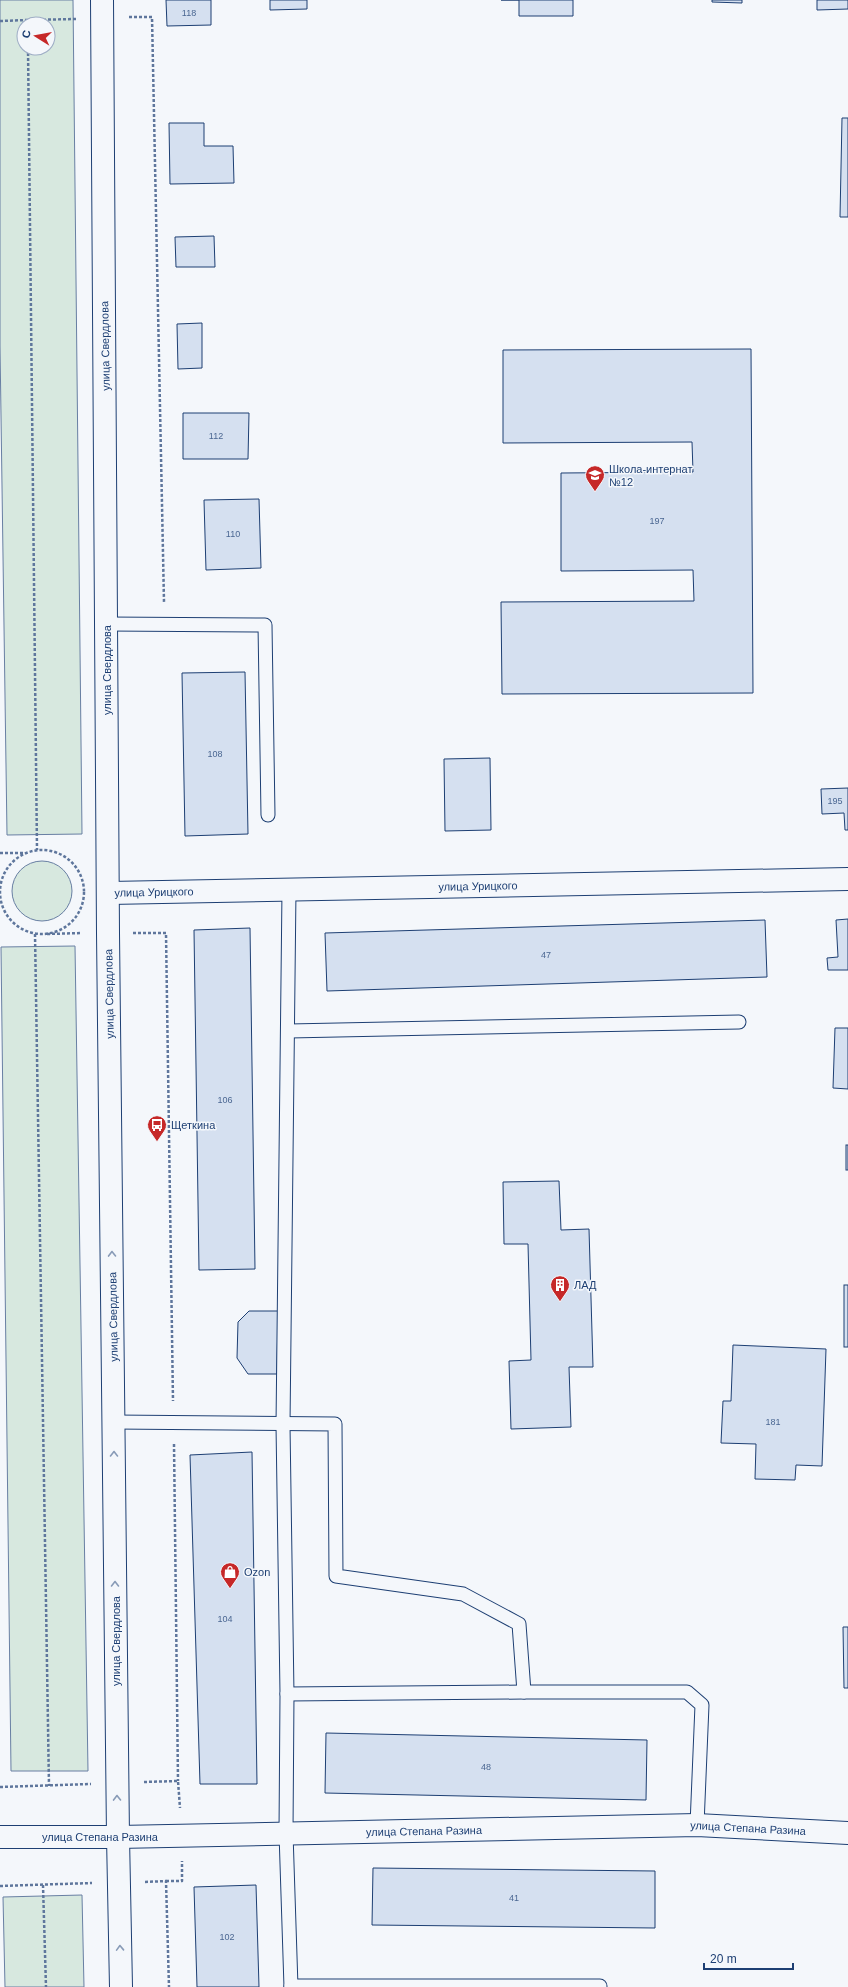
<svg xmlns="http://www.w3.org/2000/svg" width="848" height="1987" viewBox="0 0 848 1987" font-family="Helvetica,sans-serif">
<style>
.green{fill:#d7e8df;stroke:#687fa3;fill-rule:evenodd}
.building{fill:#d5e0f0;stroke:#1d3f73}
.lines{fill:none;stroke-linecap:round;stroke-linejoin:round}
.service-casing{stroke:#1d3f73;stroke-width:15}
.minor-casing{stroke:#1d3f73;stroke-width:24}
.secondary-casing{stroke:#1d3f73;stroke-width:24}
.path{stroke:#5e769c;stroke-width:2.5;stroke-dasharray:3 2;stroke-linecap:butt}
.service{stroke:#f4f7fb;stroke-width:13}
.minor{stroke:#f4f7fb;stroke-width:22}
.secondary{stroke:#f4f7fb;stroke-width:22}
.oneway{stroke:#889bb7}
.labels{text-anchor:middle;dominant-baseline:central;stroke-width:3;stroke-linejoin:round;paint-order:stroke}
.number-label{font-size:9px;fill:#4b6792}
.street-label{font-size:11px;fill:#1d3f73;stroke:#f4f7fb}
.poi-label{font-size:11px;fill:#1d3f73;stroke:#f4f7fb;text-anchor:start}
</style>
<rect width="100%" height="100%" fill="#f4f7fb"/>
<g class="green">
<path d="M 0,0 L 73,0 L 82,834 L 7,835 L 0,346 ZM 24,24 L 48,24 L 48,48 L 24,48 Z"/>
<circle cx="42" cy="891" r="30"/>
<path d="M 75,946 L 88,1771 L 11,1771 L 1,947 Z"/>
<path d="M 82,1895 L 84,1987 L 5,1987 L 3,1897 Z"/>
</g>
<g class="building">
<path d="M 166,0 L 211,0 L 211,25 L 167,26 Z"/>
<path d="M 270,0 L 307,0 L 307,9 L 270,10 Z"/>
<path d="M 501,0 L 573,0 L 573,16 L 519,16 L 519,0 Z"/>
<path d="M 712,0 L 742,0 L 742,3 L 712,2 Z"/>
<path d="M 817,0 L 848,0 L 848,9 L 817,10 Z"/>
<path d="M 842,118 L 848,118 L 848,217 L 840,217 Z"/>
<path d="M 169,123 L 204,123 L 204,146 L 233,146 L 234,183 L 170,184 Z"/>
<path d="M 214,236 L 215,267 L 176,267 L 175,237 Z"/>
<path d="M 202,323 L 202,368 L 178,369 L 177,324 Z"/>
<path d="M 751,349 L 753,693 L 502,694 L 501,602 L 694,601 L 693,570 L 561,571 L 561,473 L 693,472 L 692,442 L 503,443 L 503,350 Z"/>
<path d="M 183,413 L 249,413 L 248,459 L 183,459 Z"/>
<path d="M 259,499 L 261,568 L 206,570 L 204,500 Z"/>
<path d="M 245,672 L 248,834 L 185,836 L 182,673 Z"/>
<path d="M 490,758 L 491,830 L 445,831 L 444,759 Z"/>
<path d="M 848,788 L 848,830 L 845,830 L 844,813 L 822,814 L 821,789 Z"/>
<path d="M 848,919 L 848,970 L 828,970 L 827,958 L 838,957 L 836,920 Z"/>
<path d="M 765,920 L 767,977 L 327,991 L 325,933 Z"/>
<path d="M 250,928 L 255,1269 L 199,1270 L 194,930 Z"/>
<path d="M 835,1028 L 848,1028 L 848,1089 L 833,1088 Z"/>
<rect x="846" y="1145" width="2" height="25"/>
<path d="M 559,1181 L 561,1230 L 589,1229 L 593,1367 L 569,1367 L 571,1427 L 511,1429 L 509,1361 L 531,1360 L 528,1244 L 504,1244 L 503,1182 Z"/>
<rect x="844" y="1285" width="4" height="62"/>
<path d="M 249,1311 L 278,1311 L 277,1374 L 248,1374 L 237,1358 L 238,1322 Z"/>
<path d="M 733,1345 L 826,1349 L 822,1466 L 796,1465 L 795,1480 L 755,1479 L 756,1444 L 721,1443 L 723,1401 L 731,1401 Z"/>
<path d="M 252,1452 L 257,1784 L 200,1784 L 190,1455 Z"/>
<path d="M 843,1627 L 848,1627 L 848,1688 L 844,1688 Z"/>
<path d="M 326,1733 L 647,1740 L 646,1800 L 325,1793 Z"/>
<path d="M 373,1868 L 655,1871 L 655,1928 L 372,1925 Z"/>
<path d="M 256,1885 L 259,1987 L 197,1987 L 194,1887 Z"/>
</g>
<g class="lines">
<defs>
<g id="service">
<path d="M 107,624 L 265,625 L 268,815"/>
<path d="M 289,890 L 283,1425 L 287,1694 L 286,1833 L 291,1987"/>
<path d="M 289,1031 L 739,1022"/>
<path d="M 114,1422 L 335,1424 L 336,1576 L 463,1594 L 519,1624 L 524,1692"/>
<path d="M 287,1694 L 524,1692 L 687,1692 L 702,1705 L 697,1825"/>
<path d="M 291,1986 L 600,1986"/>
</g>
<path id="minor" d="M 109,893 L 848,879"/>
<g id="secondary">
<path d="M 102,0 L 108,933 L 118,1837 L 121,1987"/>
<path d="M 0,1837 L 118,1837 L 697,1825 L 848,1833"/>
</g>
</defs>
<use href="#service" class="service-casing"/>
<use href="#minor" class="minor-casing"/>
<use href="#secondary" class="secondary-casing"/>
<g class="path">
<path d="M 129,17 L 152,17 L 164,602"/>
<path d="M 28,20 L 76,19"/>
<path d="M 0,21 L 28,20 L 28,24"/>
<path d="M 28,48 L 37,850"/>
<circle cx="42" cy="892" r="42"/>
<path d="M 0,853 L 25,853"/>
<path d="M 133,933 L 166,933 L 173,1401"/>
<path d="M 35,934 L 49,1786"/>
<path d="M 47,934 L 82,933"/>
<path d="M 174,1444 L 178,1781"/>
<path d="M 144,1782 L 178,1781 L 180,1808"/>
<path d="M 0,1787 L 91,1784"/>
<path d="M 166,1881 L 182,1881 L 182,1861"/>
<path d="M 145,1882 L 166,1881 L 169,1987"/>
<path d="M 43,1885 L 46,1987"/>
<path d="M 0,1886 L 92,1883"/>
</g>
<use href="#service" class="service"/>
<use href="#minor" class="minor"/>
<use href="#secondary" class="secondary"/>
</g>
<defs><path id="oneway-chevron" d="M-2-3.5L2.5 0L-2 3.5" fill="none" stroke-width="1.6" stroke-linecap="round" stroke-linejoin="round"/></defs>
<g class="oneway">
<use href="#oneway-chevron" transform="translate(112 1254) rotate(-91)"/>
<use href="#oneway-chevron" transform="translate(114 1454) rotate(-90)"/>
<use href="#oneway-chevron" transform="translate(115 1584) rotate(-90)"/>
<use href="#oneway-chevron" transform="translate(117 1798) rotate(-91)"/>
<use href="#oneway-chevron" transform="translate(120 1948) rotate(-92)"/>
</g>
<defs>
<symbol id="school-pin" viewBox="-11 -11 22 30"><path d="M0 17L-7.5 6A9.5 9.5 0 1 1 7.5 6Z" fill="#c62828" stroke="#f4f7fb"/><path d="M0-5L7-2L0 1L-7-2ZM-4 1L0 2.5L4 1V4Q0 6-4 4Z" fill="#fff"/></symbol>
<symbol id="bus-pin" viewBox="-11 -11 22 30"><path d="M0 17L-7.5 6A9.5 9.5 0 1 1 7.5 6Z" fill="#c62828" stroke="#f4f7fb"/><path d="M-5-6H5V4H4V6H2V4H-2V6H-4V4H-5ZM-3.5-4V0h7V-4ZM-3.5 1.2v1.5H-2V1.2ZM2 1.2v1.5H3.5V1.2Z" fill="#fff"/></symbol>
<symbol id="building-pin" viewBox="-11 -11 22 30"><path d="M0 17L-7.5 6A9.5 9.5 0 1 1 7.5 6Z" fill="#c62828" stroke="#f4f7fb"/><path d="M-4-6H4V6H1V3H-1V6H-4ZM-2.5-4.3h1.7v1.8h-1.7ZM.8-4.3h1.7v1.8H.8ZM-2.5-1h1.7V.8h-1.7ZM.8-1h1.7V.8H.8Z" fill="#fff"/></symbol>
<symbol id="shop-pin" viewBox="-11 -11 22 30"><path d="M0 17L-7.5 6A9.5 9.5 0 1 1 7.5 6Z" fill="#c62828" stroke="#f4f7fb"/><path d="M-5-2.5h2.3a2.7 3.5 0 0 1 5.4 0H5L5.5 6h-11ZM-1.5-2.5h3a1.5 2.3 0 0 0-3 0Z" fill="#fff"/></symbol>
</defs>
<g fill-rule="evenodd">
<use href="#school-pin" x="584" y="464" width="22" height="30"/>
<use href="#bus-pin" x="146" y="1114" width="22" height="30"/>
<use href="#building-pin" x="549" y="1274" width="22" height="30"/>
<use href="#shop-pin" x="219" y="1561" width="22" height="30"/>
</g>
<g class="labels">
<g class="number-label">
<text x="189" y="13">118</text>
<text x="216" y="436">112</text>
<text x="657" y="521">197</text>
<text x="233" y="534">110</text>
<text x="215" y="754">108</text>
<text x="835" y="801">195</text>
<text x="546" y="955">47</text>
<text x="225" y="1100">106</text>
<text x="773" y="1422">181</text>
<text x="225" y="1619">104</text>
<text x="486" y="1767">48</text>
<text x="514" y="1898">41</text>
<text x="227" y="1937">102</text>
</g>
<g class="street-label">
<text transform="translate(105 346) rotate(-91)">улица Свердлова</text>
<text transform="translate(107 670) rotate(-90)">улица Свердлова</text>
<text transform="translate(478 886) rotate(-1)">улица Урицкого</text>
<text transform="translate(154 892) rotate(-1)">улица Урицкого</text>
<text transform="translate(109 994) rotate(-91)">улица Свердлова</text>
<text transform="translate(113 1317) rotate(-91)">улица Свердлова</text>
<text transform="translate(116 1641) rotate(-90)">улица Свердлова</text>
<text transform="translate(748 1828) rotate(3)">улица Степана Разина</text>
<text transform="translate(424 1831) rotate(-1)">улица Степана Разина</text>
<text x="100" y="1837">улица Степана Разина</text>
</g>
<g class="poi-label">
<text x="609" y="469">Школа-интернат<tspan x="609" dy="13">№12</tspan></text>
<text x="171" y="1125">Щеткина</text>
<text x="574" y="1285">ЛАД</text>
<text x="244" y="1572">Ozon</text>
</g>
</g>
<g transform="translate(36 36) rotate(281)"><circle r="19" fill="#f4f7fb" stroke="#9eadc5"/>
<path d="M0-3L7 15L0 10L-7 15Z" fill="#c62828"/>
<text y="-6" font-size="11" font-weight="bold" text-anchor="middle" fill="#1d3f73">С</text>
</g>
<path d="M704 1963v6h89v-6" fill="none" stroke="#1d3f73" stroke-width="2"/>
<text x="710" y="1963" font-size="12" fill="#1d3f73" stroke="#f4f7fb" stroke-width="3" paint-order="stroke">20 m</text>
</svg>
